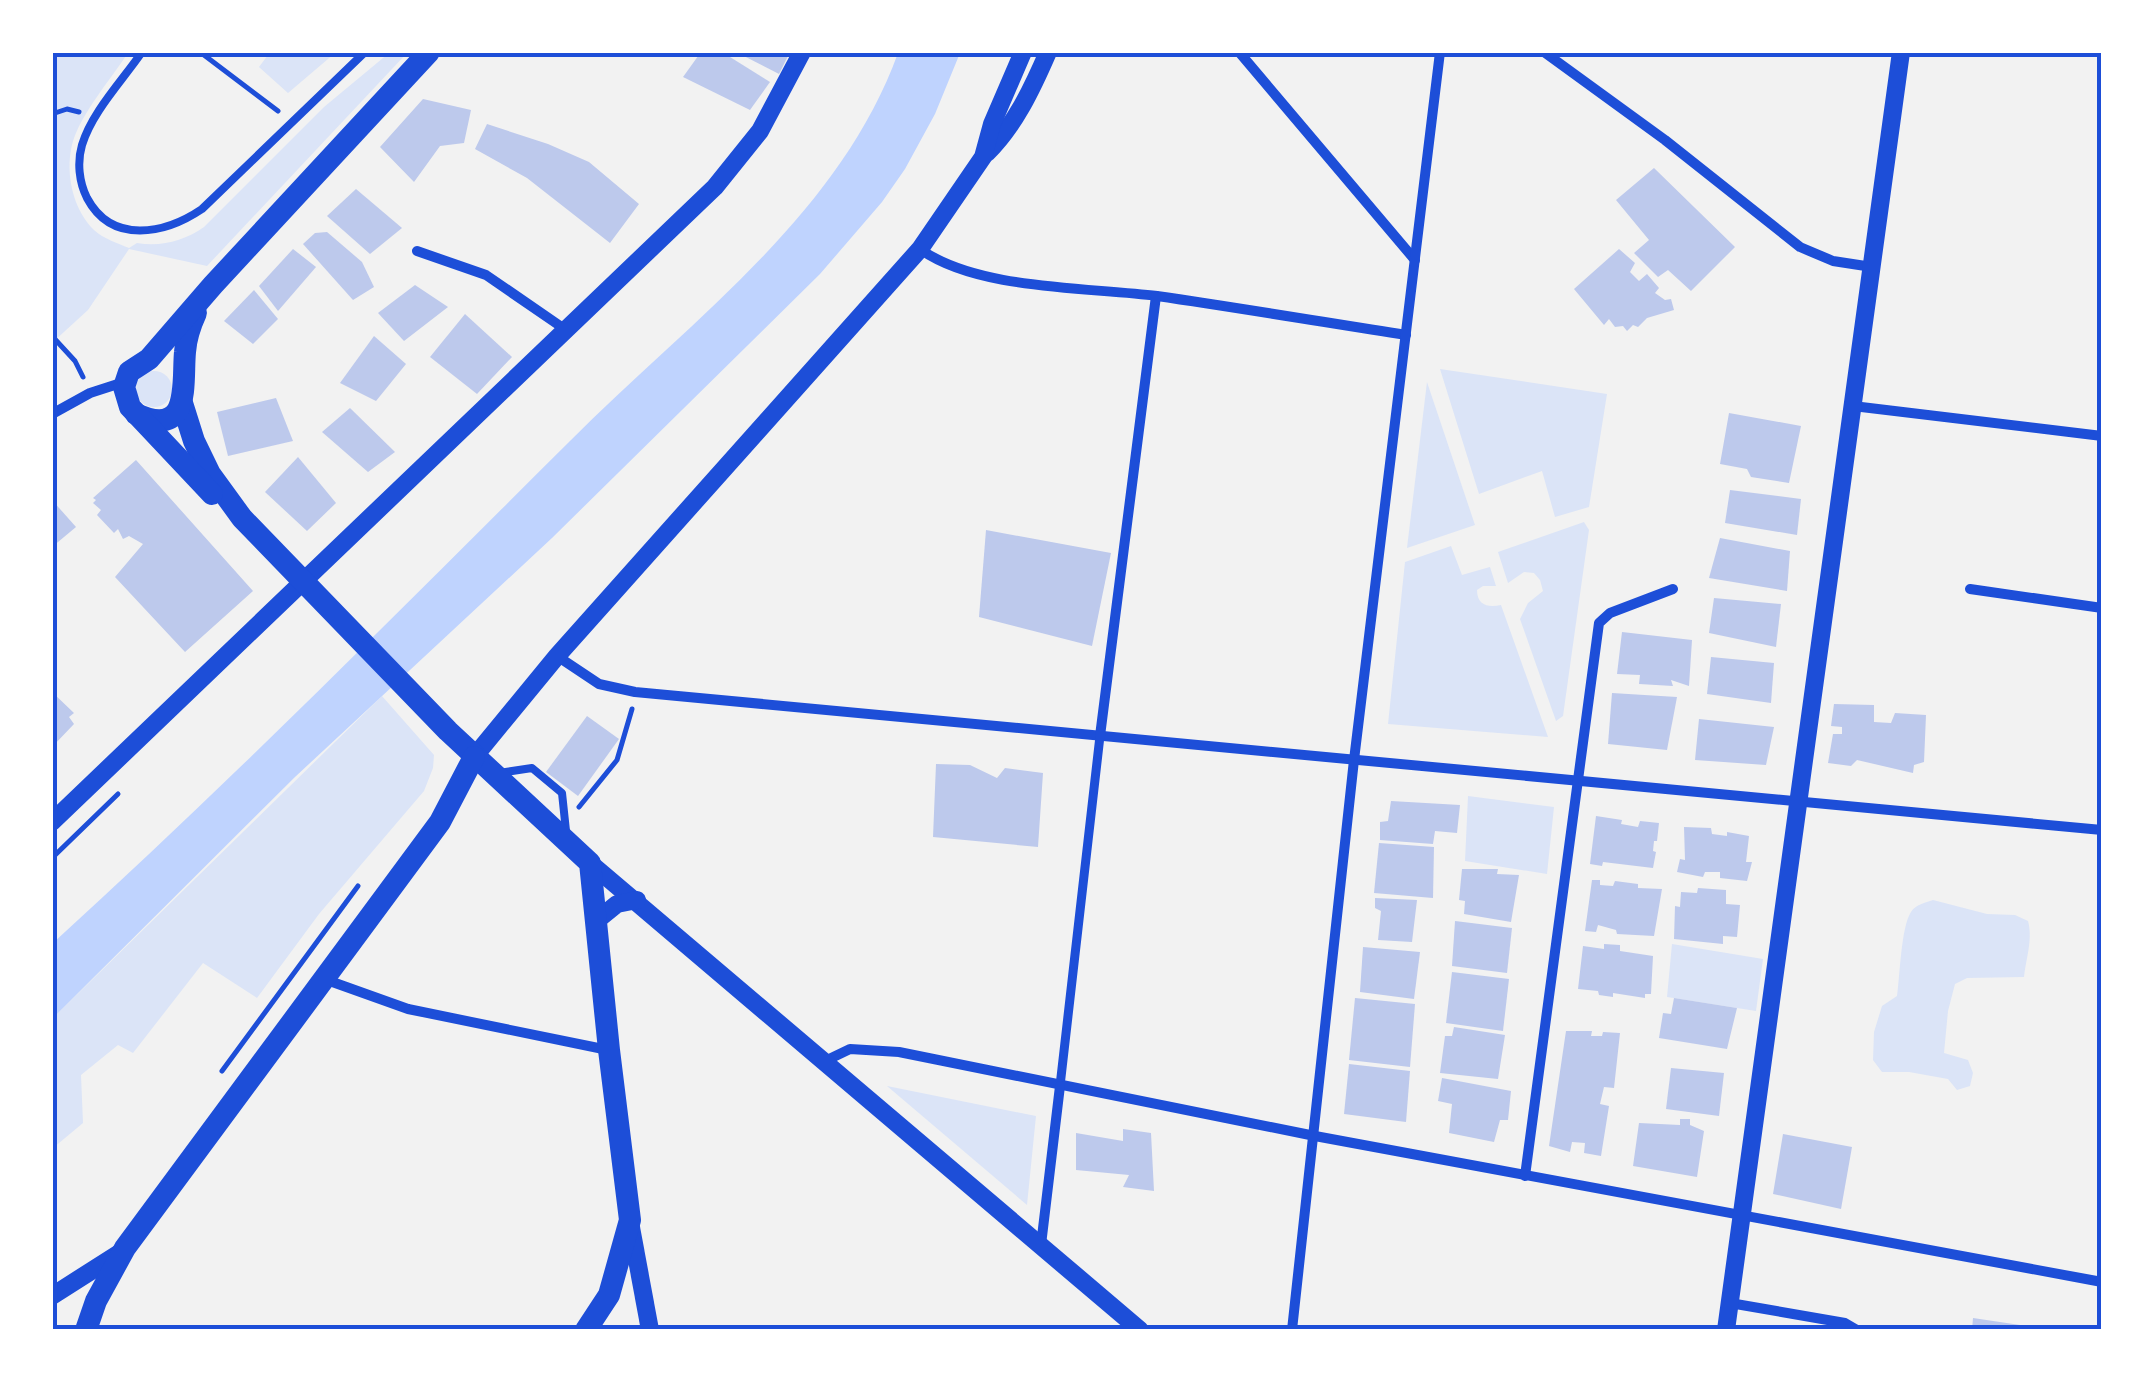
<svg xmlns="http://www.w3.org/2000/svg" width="2154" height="1382" viewBox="0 0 2154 1382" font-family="Lato,sans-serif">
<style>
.green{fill:#dbe4f7}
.water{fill:#bfd3fe}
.building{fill:#bdc9ec}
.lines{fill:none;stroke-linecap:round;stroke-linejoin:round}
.path{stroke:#1d4ed8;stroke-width:5}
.service{stroke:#1d4ed8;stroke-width:8}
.pedestrian{stroke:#1d4ed8;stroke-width:9}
.minor{stroke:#1d4ed8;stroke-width:10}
.tertiary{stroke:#1d4ed8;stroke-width:18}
.primary{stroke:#1d4ed8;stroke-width:22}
.neatline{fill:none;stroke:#1d4ed8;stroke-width:4}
</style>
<rect width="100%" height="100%" fill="#f2f2f2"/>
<g class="green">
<path d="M 53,53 L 128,53 C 112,77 87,107 76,133 C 63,163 70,207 94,230 C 104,239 117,243 129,248 L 137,243 C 161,247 184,241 204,227 L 324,107 L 389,53 L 407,53 L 207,266 L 129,249 L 88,310 L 53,342 Z"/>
<path d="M 266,53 L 335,53 L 288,93 L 259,67 L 268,55 Z"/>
<path d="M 1440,369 L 1607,394 L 1589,507 L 1555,517 L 1542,471 L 1479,494 Z"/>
<circle cx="154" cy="389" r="18"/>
<path d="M 1427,382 L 1475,525 L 1407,548 Z"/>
<path d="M 1584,522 L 1589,530 L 1563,716 L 1556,721 L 1520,619 L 1528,603 L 1543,591 L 1540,580 L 1534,573 L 1524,572 L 1508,583 L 1498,552 Z"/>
<path d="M 1451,546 L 1462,575 L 1490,567 L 1496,586 L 1483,586 L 1477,590 C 1477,605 1488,608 1501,605 L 1548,737 L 1388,724 L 1405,562 Z"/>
<path d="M 382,696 L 434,755 L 433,768 L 424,791 L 319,914 L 257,998 L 203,963 L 133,1053 L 118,1045 L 81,1075 L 83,1123 L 53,1148 L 53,1018 Z"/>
<path d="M 1468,796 L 1554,807 L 1547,874 L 1465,861 Z"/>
<path d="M 1933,900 L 1987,914 L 2015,915 L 2028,921 C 2033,939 2026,958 2024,977 L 1967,978 L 1955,984 L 1948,1011 L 1944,1053 L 1968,1060 L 1973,1073 L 1970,1086 L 1957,1090 L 1948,1079 L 1909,1072 L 1882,1072 L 1873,1060 L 1874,1032 L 1882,1006 L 1897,996 C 1900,976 1901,927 1911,912 C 1916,904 1925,903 1933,900 Z"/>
<path d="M 1672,944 L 1763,959 L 1756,1011 L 1667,997 Z"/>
<path d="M 887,1086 L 1036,1116 L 1027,1205 Z"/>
</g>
<path class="water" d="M 898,53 L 960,53 L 935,114 L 905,169 L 882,202 L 820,274 L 552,538 L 295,777 L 53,1018 L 53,943 C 230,782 399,611 569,442 C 687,323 839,216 898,53 Z"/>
<g class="building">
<path d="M 701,52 L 722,52 L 770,82 L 750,110 L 683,77 Z"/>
<path d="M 736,52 L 790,52 L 779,74 Z"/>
<path d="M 423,99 L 471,110 L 464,143 L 440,146 L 414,182 L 380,147 Z"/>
<path d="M 487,124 L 548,144 L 589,162 L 639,204 L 610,243 L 527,178 L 475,149 Z"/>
<path d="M 1654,168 L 1735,247 L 1691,291 L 1668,270 L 1658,277 L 1634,253 L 1649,240 L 1616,200 Z"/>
<path d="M 356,189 L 402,228 L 370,254 L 327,216 Z"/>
<path d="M 327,232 L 362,262 L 374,287 L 353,300 L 303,244 L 315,233 Z"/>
<path d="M 293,249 L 316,267 L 278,311 L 259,286 Z"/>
<path d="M 1619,249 L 1635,263 L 1630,272 L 1639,281 L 1647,274 L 1659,288 L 1655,293 L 1665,300 L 1671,299 L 1674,310 L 1647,318 L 1638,327 L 1633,325 L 1627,331 L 1623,326 L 1615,327 L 1609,319 L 1604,325 L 1574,289 Z"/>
<path d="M 415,285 L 448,307 L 404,341 L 378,313 Z"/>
<path d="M 254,290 L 278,319 L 253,344 L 224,321 Z"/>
<path d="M 465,314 L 512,357 L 477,394 L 430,357 Z"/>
<path d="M 374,336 L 406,364 L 376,401 L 340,383 Z"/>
<path d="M 276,398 L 293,441 L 228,456 L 217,412 Z"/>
<path d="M 350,408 L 395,452 L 368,472 L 322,432 Z"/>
<path d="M 1729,413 L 1801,426 L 1789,483 L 1751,477 L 1747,469 L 1720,464 Z"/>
<path d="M 298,457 L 336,503 L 307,531 L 265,492 Z"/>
<path d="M 136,460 L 253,591 L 185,652 L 115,577 L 143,544 L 129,536 L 123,539 L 118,529 L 114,533 L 97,515 L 101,510 L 93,503 L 96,500 L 93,498 Z"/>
<path d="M 1730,490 L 1801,499 L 1797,535 L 1725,523 Z"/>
<path d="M 52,500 L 76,527 L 52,547 Z"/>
<path d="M 986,530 L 1111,553 L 1092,646 L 979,617 Z"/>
<path d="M 1720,538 L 1790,551 L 1787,591 L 1709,578 Z"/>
<path d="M 1714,598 L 1781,604 L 1776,647 L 1709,633 Z"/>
<path d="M 1622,632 L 1692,640 L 1689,686 L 1671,680 L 1673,686 L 1639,684 L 1640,675 L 1617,674 Z"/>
<path d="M 1711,657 L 1774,663 L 1771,703 L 1707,694 Z"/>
<path d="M 52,692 L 74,713 L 69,717 L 74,724 L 52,747 Z"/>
<path d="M 1612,693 L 1677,697 L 1667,750 L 1608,744 Z"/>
<path d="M 1834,704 L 1874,705 L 1874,722 L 1891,723 L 1895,713 L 1926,715 L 1924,762 L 1914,765 L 1913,773 L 1857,760 L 1851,766 L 1828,763 L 1833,734 L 1842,734 L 1842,727 L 1831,726 Z"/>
<path d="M 587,716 L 619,739 L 578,796 L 546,772 Z"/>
<path d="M 1699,719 L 1774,727 L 1766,765 L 1695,760 Z"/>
<path d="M 936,764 L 970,765 L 997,778 L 1005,768 L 1043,773 L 1038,847 L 933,837 Z"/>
<path d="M 1391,801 L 1460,805 L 1457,833 L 1435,831 L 1433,844 L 1380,840 L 1380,822 L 1388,821 Z"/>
<path d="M 1596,816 L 1622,820 L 1621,824 L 1638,827 L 1640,821 L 1659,823 L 1657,841 L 1654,841 L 1653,851 L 1656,852 L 1653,868 L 1603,862 L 1602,866 L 1590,864 Z"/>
<path d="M 1684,827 L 1711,828 L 1712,834 L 1727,836 L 1727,832 L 1749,836 L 1746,862 L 1752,862 L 1747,881 L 1720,878 L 1720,872 L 1705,872 L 1703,877 L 1677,872 L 1680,859 L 1685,860 Z"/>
<path d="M 1379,843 L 1434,847 L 1433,898 L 1374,893 Z"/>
<path d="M 1462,869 L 1498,869 L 1497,874 L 1519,875 L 1511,922 L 1464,914 L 1465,901 L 1459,900 Z"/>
<path d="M 1592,880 L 1600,880 L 1600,885 L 1613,886 L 1615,881 L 1638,884 L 1638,888 L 1662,889 L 1654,936 L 1617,934 L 1616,930 L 1598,925 L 1596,932 L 1585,931 Z"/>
<path d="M 1698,888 L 1726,890 L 1726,904 L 1740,905 L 1737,937 L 1723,936 L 1723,944 L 1674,939 L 1675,906 L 1680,907 L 1681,892 L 1697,893 Z"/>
<path d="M 1375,898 L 1417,900 L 1412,942 L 1378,940 L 1381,911 L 1375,908 Z"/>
<path d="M 1455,921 L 1512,928 L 1507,973 L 1452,966 Z"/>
<path d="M 1604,944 L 1620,945 L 1620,951 L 1653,956 L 1651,994 L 1645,994 L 1645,998 L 1613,993 L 1613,997 L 1599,995 L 1598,991 L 1578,989 L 1583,946 L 1604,949 Z"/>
<path d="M 1363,947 L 1420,952 L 1414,999 L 1360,992 Z"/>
<path d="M 1452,972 L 1509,979 L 1503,1031 L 1446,1023 Z"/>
<path d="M 1355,998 L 1415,1004 L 1410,1067 L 1349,1060 Z"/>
<path d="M 1674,998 L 1737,1008 L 1727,1049 L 1659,1038 L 1663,1013 L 1671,1014 Z"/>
<path d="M 1454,1027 L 1505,1035 L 1498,1079 L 1440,1073 L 1445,1036 L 1452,1036 Z"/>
<path d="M 1566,1031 L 1592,1031 L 1591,1036 L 1602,1036 L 1603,1032 L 1620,1033 L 1614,1088 L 1604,1087 L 1600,1104 L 1609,1106 L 1601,1156 L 1584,1153 L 1585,1143 L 1572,1142 L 1570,1152 L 1549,1146 Z"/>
<path d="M 1349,1064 L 1410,1071 L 1406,1122 L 1344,1114 Z"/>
<path d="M 1671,1068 L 1724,1073 L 1719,1116 L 1666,1109 Z"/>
<path d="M 1442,1078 L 1511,1091 L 1508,1120 L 1500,1120 L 1494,1142 L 1449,1133 L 1452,1104 L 1438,1101 Z"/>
<path d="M 1680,1119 L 1690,1119 L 1690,1125 L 1704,1131 L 1697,1177 L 1633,1166 L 1639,1123 L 1680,1125 Z"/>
<path d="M 1123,1129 L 1151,1133 L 1154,1191 L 1123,1187 L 1129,1175 L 1076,1170 L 1076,1133 L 1123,1141 Z"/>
<path d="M 1783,1134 L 1852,1147 L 1841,1209 L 1773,1194 Z"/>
<path d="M 1973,1318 L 2020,1325 L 2019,1330 L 1972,1330 Z"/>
</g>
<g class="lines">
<g class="path">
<path d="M 200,52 L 278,111"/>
<path d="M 52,114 L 67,109 L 79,112"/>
<path d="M 52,336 L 75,361 L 83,377"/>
<path d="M 579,807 L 617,760 L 632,709"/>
<path d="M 52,858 L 118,794"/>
<path d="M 222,1071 L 358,886"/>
</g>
<g class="service">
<path d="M 142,52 C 122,81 92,112 82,145 C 77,162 79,182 87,198 C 112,245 165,234 202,209 L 365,52"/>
<path d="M 499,773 L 532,768 L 562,793 L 566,831"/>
</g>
<path class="pedestrian" d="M 1060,1086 L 1100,736"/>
<g class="minor">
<path d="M 1239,52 L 1415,260"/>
<path d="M 1544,52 L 1665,140 L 1800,247 L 1833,261 L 1872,267"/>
<path d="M 920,249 C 977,290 1086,287 1157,296 C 1240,308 1323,322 1406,335"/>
<path d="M 417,251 L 486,275 L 566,330"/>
<path d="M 1853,406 L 2102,436"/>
<path d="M 52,414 L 90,393 L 124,382"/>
<path d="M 1970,589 L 2102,608"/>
<path d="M 557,656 L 599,684 L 635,692 L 2102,830"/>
<path d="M 1100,736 L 1156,296"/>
<path d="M 324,979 L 408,1009 L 608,1050"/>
<path d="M 825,1061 L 850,1049 L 899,1052 L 1315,1136 L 2102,1282"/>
<path d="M 1525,1176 L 1599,623 L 1610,613 L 1673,589"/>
<path d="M 1041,1245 L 1060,1086"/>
<path d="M 1730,1303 L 1845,1323 L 1857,1330"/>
<path d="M 1292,1330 L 1354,760 L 1440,52"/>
</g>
<g class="tertiary">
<path d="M 987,153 C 1015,125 1032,89 1048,52"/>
<path d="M 474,757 L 557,656 L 920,249 L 983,157 L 992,124 L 1023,52"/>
<path d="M 52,822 L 715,187 L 760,131 L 802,52"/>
<path d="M 590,863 L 1140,1330"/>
<path d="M 596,921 L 617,904 L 637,900"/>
<path d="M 630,1222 L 650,1330"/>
<path d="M 52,1296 L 121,1252"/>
<path d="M 1726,1330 L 1901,52"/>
</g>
<g class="primary">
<path d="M 182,403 L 194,441 L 210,474 L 242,518 L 448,731 L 590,863 L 609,1050 L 630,1220 L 609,1295 L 586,1330"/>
<path d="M 136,414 C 192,439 182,383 185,352 C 186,338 190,326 196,313"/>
<path d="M 212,494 L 130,407 L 124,387 L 129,372 L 149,359 L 213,285 L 429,52"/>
<path d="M 86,1330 L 96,1301 L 125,1248 L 440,822 L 474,757"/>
</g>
</g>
<rect width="2154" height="1382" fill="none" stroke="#ffffff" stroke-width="110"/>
<rect x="55" y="55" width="2044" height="1272" class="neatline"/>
</svg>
